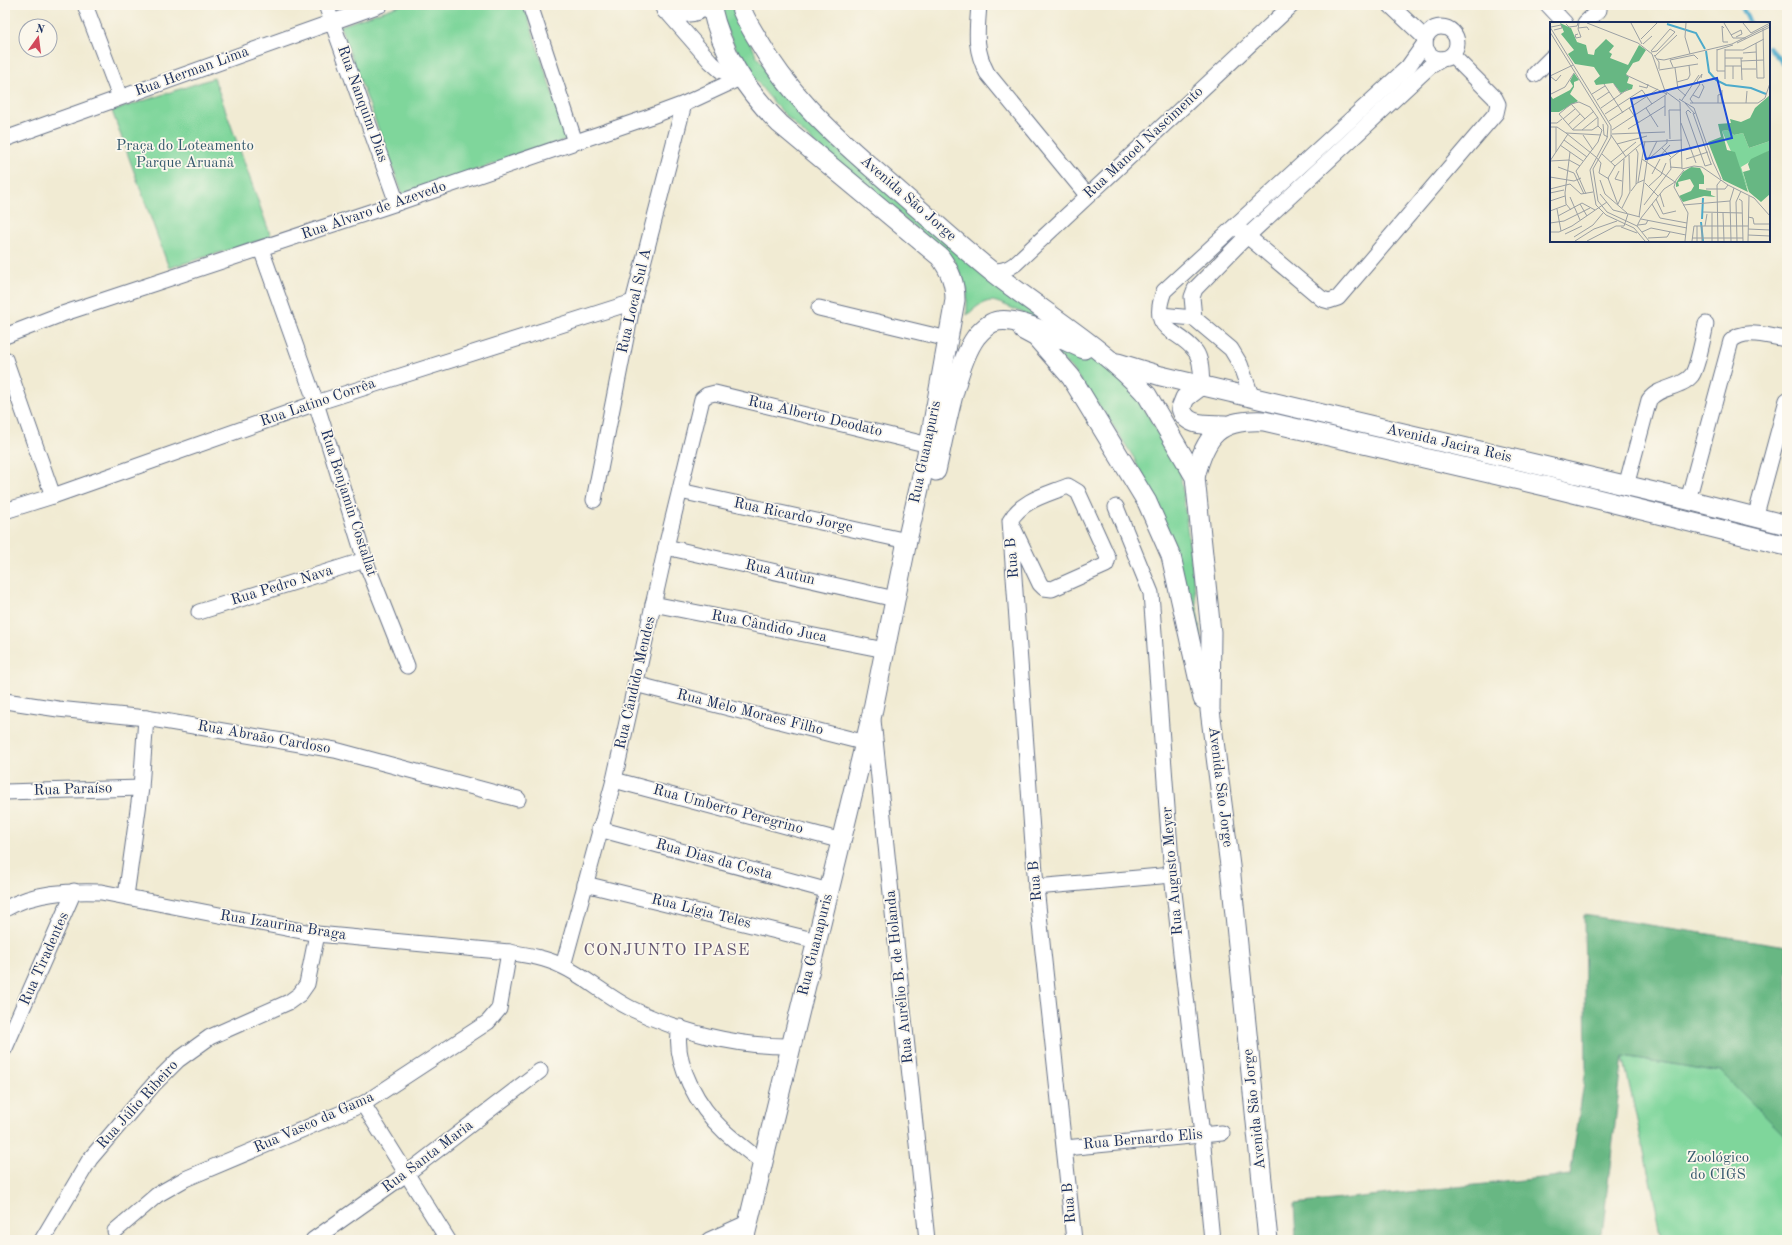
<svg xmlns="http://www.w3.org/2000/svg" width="1792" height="1245" viewBox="0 0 1792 1245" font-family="'Old Standard TT',serif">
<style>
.green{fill:#7fd69b;stroke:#4d827c}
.forest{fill:#67b783;stroke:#417370}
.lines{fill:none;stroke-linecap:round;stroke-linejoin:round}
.stream{stroke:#4caacb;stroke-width:4.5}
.minor-casing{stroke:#667187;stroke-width:17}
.major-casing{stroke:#667187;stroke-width:21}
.minor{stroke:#fff;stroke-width:15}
.major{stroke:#fff;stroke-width:19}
.labels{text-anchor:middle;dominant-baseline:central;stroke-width:3.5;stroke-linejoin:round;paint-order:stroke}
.street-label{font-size:15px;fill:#1b2f5e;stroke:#fbf7ec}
.park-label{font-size:15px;fill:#34596d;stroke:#fbf7ec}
.quarter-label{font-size:17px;letter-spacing:1px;fill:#635771;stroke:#fbf7ec}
.inset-river{fill:none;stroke:#4caacb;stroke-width:2}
.inset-road{fill:none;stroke:#9ba0a4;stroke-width:1}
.view{fill:#1d4ed8;fill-opacity:0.15;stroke:#1d4ed8;stroke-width:2}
.inset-edge{fill:none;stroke:#1b2f5e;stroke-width:2}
</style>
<rect width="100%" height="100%" fill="#fbf7ec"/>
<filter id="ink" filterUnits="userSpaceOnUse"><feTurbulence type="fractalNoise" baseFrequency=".025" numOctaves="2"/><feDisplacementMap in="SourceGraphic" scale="8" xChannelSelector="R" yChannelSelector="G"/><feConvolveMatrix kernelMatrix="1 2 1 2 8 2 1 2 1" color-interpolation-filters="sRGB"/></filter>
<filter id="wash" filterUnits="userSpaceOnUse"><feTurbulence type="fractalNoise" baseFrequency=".012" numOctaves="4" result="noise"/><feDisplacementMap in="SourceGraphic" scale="16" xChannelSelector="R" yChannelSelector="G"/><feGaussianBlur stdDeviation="0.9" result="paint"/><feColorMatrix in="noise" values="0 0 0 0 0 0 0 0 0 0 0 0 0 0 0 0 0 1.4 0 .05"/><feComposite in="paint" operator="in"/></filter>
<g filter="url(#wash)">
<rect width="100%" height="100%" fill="#f1ebd3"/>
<g class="green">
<path d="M 401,5 L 524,5 L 567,139 L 403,195 L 340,26 Z"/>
<path d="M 718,5 L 734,5 L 757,57 L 813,128 L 907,207 L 1063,333 C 1050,327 1002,301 991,301 C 981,302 974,309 967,315 L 967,289 L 954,260 C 922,234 890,207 858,181 C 800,132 740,81 718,5 Z"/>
<path d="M 214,78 L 271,237 L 169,268 L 112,111 Z"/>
<path d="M 1037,334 L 1100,363 L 1122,381 L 1139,400 L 1180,469 L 1203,657 L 1154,503 L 1134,458 L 1106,415 L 1071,368 Z"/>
<path d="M 1623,1056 L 1721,1072 L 1787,1138 L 1787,1240 L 1663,1240 Z"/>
</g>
<path class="forest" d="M 1584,915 L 1787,946 L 1787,1138 L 1721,1072 L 1623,1056 L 1602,1234 L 1595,1240 L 1296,1240 L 1294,1204 L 1570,1175 L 1586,1069 Z"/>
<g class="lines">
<g class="stream">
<path d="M 1741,5 L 1750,23"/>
<path d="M 1769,47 L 1787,68"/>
</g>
</g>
</g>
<g filter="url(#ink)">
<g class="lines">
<defs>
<g id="minor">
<path d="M 85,5 L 120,97"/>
<path d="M 326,5 L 397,203"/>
<path d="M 530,5 L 575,142"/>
<path d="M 979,5 C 977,32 974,48 987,73 L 1087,195"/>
<path d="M 1390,5 L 1425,38"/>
<path d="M 1548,5 L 1565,23"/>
<path d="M 662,6 L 711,62 L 720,70 L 740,78"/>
<path d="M 1585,23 L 1599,10 L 1599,5"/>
<circle cx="1441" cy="43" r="16"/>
<path d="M 1535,74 L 1551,58"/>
<path d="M 5,139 L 380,5"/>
<path d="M 1240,230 L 1322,299 L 1329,301 L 1338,298 L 1496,113 L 1498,104 L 1495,98 L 1452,55"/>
<path d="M 261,249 L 316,403 L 365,560 L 407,666"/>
<path d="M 991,271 C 1001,271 1007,270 1015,264 L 1292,5"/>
<path d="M 819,308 L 948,339"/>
<path d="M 1160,315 L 1194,318"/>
<path d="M 5,336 L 62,314 L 397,203 L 649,117 L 684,104 L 740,78"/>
<path d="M 5,359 L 53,496"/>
<path d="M 1202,385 C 1201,375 1202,361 1196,352 C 1178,327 1148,334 1164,291 L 1408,67 L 1425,43"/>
<path d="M 1252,398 L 1240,364 L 1231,349 L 1194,318 L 1192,297 L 1195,289 L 1240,243 L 1429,67 L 1442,59"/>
<path d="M 1626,486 L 1649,400 C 1659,386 1681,389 1692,375 C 1697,368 1704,334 1706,324"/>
<path d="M 680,491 L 907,541"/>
<path d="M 594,500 L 633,302 L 684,104"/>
<path d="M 1688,500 L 1731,341 C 1744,327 1770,337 1787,339"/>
<path d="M 1116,507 L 1151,593 L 1172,875 L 1202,1135 L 1212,1240"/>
<path d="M 5,511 L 53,496 L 316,403 L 633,302"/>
<path d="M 1755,518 L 1787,400"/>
<path d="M 1010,521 L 1040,584 L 1044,588 L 1052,589 L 1106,565 L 1108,558 L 1078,492 L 1068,486 C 1046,495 1022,500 1010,521 L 1036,887 L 1074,1240"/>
<path d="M 666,547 L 895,599"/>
<path d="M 653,604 L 885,650"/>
<path d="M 199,612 L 365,560"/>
<path d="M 635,684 L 866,743"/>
<path d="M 5,701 L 58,709 L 146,718 L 335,750 L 518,799"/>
<path d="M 873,720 L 927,1240"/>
<path d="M 614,780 L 842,841"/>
<path d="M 5,792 L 141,788"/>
<path d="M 599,829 L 829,891"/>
<path d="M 585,884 L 817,941"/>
<path d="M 1036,887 L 1172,875"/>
<path d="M 126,896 L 141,788 L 146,718"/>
<path d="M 5,909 C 34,892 68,891 101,892 L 317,934 L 509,952 C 527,955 546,958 562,966 C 586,977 606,996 630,1008 C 679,1032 737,1047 792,1046"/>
<path d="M 563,966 L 614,780 L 666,547 L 702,399 L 707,395 L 715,393 L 929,445"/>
<path d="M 680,1027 C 672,1063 699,1108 725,1132 C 737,1143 751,1153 763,1163"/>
<path d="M 5,1048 L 74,891"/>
<path d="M 363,1104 L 448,1240"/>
<path d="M 1065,1148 L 1222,1133"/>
<path d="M 115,1231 L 157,1195 L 185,1179 L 363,1104 L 488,1022 L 499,1009 L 509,952"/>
<path d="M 42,1240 L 90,1159 L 154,1084 L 178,1060 L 210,1037 L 289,1002 L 300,994 L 307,984 L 317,934"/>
<path d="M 313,1240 L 406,1174 L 540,1071"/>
<path d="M 709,1240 L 749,1222"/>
</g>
<g id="major">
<path d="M 711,5 C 722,54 745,89 780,124 L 940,257 C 950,271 955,282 955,300 L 929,445 L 907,541 L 872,714 L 744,1240"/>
<path d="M 740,5 C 744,18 751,28 758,40 C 787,91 828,130 872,168 C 912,202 950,238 991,271 C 1043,312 1102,346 1147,395 L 1195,477 L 1211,632 L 1210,710 L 1230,866 L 1268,1240"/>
<path d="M 666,10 C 680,13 694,15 706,5"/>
<path d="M 1023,330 L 1036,337 L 1071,377 L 1147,502 L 1171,556 L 1203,699"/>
<path d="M 1118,363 L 1161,376 L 1688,500 L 1787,525"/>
<path d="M 1202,385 L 1185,398 L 1181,408 C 1186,428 1209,424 1225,425"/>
<path d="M 936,471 C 944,436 956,364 976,337 C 981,331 990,322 998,321 C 1021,317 1062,340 1084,349"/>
<path d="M 1195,477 C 1206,435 1218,419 1264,421 L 1549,487 L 1787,546"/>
</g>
</defs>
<use href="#minor" class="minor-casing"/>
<use href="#major" class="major-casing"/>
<use href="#minor" class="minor"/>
<use href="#major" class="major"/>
</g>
</g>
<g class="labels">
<g class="street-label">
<text transform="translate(192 72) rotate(-20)">Rua Herman Lima</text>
<text transform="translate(362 104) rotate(70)">Rua Nanquim Dias</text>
<text transform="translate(1144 143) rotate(-43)">Rua Manoel Nascimento</text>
<text transform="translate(908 199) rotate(41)">Avenida São Jorge</text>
<text transform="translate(374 211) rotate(-19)">Rua Álvaro de Azevedo</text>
<text transform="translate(635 301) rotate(-77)">Rua Local Sul A</text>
<text transform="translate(318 403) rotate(-19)">Rua Latino Corrêa</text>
<text transform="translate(815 417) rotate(13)">Rua Alberto Deodato</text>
<text transform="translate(1449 444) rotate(13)">Avenida Jacira Reis</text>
<text transform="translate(926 452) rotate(-78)">Rua Guanapuris</text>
<text transform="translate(348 503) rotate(72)">Rua Benjamin Costallat</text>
<text transform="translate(793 516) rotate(12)">Rua Ricardo Jorge</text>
<text transform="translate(1013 558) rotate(-95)">Rua B</text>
<text transform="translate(780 573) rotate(13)">Rua Autun</text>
<text transform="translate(282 586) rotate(-17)">Rua Pedro Nava</text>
<text transform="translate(769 627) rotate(11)">Rua Cândido Juca</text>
<text transform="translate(636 683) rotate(-77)">Rua Cândido Mendes</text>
<text transform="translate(750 713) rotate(14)">Rua Melo Moraes Filho</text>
<text transform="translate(264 738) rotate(10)">Rua Abraão Cardoso</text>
<text transform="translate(1220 787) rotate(83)">Avenida São Jorge</text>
<text transform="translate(73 790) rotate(-2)">Rua Paraíso</text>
<text transform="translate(728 810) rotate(15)">Rua Umberto Peregrino</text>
<text transform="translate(714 860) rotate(15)">Rua Dias da Costa</text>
<text transform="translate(1173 871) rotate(-95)">Rua Augusto Meyer</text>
<text transform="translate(1036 881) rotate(-95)">Rua B</text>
<text transform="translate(701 912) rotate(14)">Rua Lígia Teles</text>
<text transform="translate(283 926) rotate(9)">Rua Izaurina Braga</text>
<text transform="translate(816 945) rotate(-76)">Rua Guanapuris</text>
<text transform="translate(45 959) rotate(-66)">Rua Tiradentes</text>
<text transform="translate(900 977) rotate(-96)">Rua Aurélio B. de Holanda</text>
<text transform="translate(138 1105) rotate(-48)">Rua Júlio Ribeiro</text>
<text transform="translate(1255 1109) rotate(-96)">Avenida São Jorge</text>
<text transform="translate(314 1123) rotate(-24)">Rua Vasco da Gama</text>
<text transform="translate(1143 1140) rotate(-5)">Rua Bernardo Elis</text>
<text transform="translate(428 1157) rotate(-37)">Rua Santa Maria</text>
<text transform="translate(1070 1203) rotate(-95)">Rua B</text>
</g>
<g class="park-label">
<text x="185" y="146">Praça do Loteamento<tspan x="185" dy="17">Parque Aruanã</tspan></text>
<text x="1718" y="1158">Zoológico<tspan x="1718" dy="17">do CIGS</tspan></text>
</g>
<g class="quarter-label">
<text x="667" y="950">CONJUNTO IPASE</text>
</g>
</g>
<g transform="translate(1550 22)">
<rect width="220" height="220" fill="#f1ebd3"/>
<path d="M 177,108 L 184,113 L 193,111 L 199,126 L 220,119 L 220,128 L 191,145 L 199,170 L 172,109 Z" fill="#7fd69b"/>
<path d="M 10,1 L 21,6 L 27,20 L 36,23 L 38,32 L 44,33 L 45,28 L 56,17 L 64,24 L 59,30 L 62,32 L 60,36 L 78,43 L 89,23 L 96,28 L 89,39 L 83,41 L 76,52 L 79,55 L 77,61 L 83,63 L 82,67 L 71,71 L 63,61 L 46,63 L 44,59 L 50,54 L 44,45 L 25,42 L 18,32 L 24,28 L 11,12 L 14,10 ZM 24,51 L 29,58 L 24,60 L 24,65 L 20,72 L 28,79 L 9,90 L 0,90 L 0,73 L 3,77 L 20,68 L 23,64 L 20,59 ZM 220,73 L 220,119 L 199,126 L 193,111 L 184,113 L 177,108 L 172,109 L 177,128 L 185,130 L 198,170 L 173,158 L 158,120 L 171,115 L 168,102 L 181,101 L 180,97 L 191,100 L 200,96 L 205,86 ZM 220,128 L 220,172 L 211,180 L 199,170 L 193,150 L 200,148 L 198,142 L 201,137 ZM 141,145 L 150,146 L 154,154 L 154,162 L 149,162 L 149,167 L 161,169 L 161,173 L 166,175 L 154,174 L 133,180 L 129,174 L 141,169 L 144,164 L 140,157 L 128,160 L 129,164 L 126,165 L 126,161 L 133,150 Z" fill="#67b783"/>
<path class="inset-river" d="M 117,2 L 146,11 L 155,27M 156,29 L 159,50 L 166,58 L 176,63 L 201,66 L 216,72M 152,197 L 153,176M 151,200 L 153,219"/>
<path class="inset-road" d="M 37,1 L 88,21 L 102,32 L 115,69 L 130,80 L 132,147 L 144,144 L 152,145 L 178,163 L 204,176 L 220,194M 81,1 L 92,22M 136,1 L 135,15 L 140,32M 174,1 L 183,16 L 196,16M 193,1 L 201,11M 16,2 L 19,5 L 27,4 L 28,1M 0,5 L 61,104 L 61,115 L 43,147 L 48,179 L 57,190 L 87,204 L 99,219M 1,5 L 11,3 L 12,6 L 4,8M 28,6 L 37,5 L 39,8M 174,6 L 172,4 L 173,20 L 178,20M 0,10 L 58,104 L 57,116 L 40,148 L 46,183 L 56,193 L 84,206 L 95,219M 201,11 L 220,1M 28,12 L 25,13 L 26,16 L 31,15 L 28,7 L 29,1M 181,13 L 191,8 L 192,12 L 186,15M 91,17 L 107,1M 187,21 L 220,5M 206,21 L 207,56 L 214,56 L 213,6M 93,22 L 102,14M 167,27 L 167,49 L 175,49M 175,27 L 175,57M 167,28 L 183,23M 175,28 L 193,28 L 214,17M 101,29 L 120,7 L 125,10 L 107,29 L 101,30M 193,31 L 206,30M 104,33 L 109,40 L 109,47M 105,34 L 127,13M 175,36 L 193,36M 191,36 L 192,58M 107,37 L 114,38 L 182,22 L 220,3M 191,39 L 214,38M 175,44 L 191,44M 183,44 L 183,57M 123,45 L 120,38 L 144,33 L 148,37M 125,46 L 128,67 L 136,74M 191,47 L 206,47M 109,48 L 148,42M 0,54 L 6,59 L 11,53M 0,54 L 23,43M 127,60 L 138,57 L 140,53 L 139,43M 54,62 L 73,91M 64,62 L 71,72M 150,62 L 147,59 L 152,52 L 151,56M 89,64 L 97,66 L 98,62M 1,72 L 15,65 L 24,51M 42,72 L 55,64M 143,73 L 149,76 L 154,65 L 152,62M 115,74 L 115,94M 129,77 L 144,86 L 163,140 L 171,157M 47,78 L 59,70M 132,78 L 149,53M 135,81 L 145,92M 140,81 L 208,81 L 215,76 L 220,61M 143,81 L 140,77 L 150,62M 168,81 L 168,73 L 172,72M 172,81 L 172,68M 196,81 L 197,69M 21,82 L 35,97M 51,86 L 78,67M 79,86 L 89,101M 96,86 L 108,105M 141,91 L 138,88 L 136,90 L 155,144 L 162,142M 143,91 L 161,142M 9,92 L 21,82 L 29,80 L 40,85 L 48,96 L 48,104 L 52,108 L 48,120 L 26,149 L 36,172M 9,92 L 23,108 L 42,108 L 48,104M 55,92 L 92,68 L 102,82M 13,97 L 25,87M 59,99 L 108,67M 0,101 L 7,101 L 12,97M 131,101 L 146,141M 53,102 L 54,113 L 58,115M 18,103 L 30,92M 0,105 L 7,105 L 16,111 L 46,135 L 51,141 L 49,151 L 59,157M 78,107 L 115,84M 22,108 L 44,89M 32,108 L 48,95M 62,108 L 117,72 L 76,53M 16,111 L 51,113M 62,112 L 115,110M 33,113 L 43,128M 61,113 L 76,135M 120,117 L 119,88 L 131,88M 14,118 L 37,135M 67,122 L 97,114M 10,123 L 33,139M 112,126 L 121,135M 6,130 L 6,105M 20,130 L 15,171 L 16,182 L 21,188M 52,132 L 65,144M 110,134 L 120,123M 101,135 L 117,121 L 117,117M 136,137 L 158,130M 0,139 L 18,112M 0,139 L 19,138 L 30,144M 61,140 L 86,120M 8,145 L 24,151 L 34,172M 120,145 L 132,146M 134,148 L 126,158 L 124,165 L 138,191 L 135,219M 69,149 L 65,157 L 72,159M 102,152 L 110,137M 0,155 L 24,159 L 31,156M 50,158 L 55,172 L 77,191M 88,160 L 95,119M 95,161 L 108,174M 86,162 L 88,131 L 86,127M 98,165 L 111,153 L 116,141M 0,167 L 20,162 L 31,172 L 43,170M 156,167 L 175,167 L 178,163M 81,169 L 87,161 L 94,158M 0,171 L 14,168M 50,172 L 63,188 L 90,195M 110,172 L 114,185M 20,175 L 30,198M 106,177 L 113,192 L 126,189M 189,177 L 192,179 L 193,219M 0,179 L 15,174M 30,182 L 37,194M 68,182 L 72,173 L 74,137M 102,182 L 110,196 L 137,201M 68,183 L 58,156 L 65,144 L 93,120 L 132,118M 94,183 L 121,147 L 120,137 L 131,128M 133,183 L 180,179M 72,186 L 80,170 L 79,133M 7,187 L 11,209M 0,189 L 16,183M 153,190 L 192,191M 173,191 L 174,219M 8,194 L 32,181 L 45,188M 89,195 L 97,139 L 107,119M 198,195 L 203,196 L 204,202 L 220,202M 91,197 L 137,206M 0,201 L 14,199 L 40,186M 88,203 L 96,202 L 98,198M 87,204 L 91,196 L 114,167 L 125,160 L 92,137M 152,204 L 152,219M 155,204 L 157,192M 71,205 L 87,211M 198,207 L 220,208M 0,210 L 9,210 L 22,204 L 57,180M 92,210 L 101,206 L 136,213M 15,212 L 32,204M 198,213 L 220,214M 24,215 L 43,203 L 53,191M 98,216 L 117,215 L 120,210M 142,216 L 193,216M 25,219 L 44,207 L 67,199M 37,219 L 66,204 L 74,204 L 78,192M 142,219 L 144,204 L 198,204M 147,219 L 147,204M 162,219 L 162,191M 168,219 L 167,163 L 171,158M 181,219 L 180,179 L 184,166M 187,219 L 186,180 L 191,169M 198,219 L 199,174"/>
<path class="view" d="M 167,56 L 182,116 L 96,137 L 81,77 Z"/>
<rect width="220" height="220" class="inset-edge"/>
</g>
<rect width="1792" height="1245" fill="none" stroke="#fbf7ec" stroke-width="20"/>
<g transform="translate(38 38) rotate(14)"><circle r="19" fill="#fbf7ec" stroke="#a1a7b3"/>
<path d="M0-3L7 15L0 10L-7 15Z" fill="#d1495b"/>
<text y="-6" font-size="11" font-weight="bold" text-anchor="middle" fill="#1b2f5e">N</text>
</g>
</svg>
